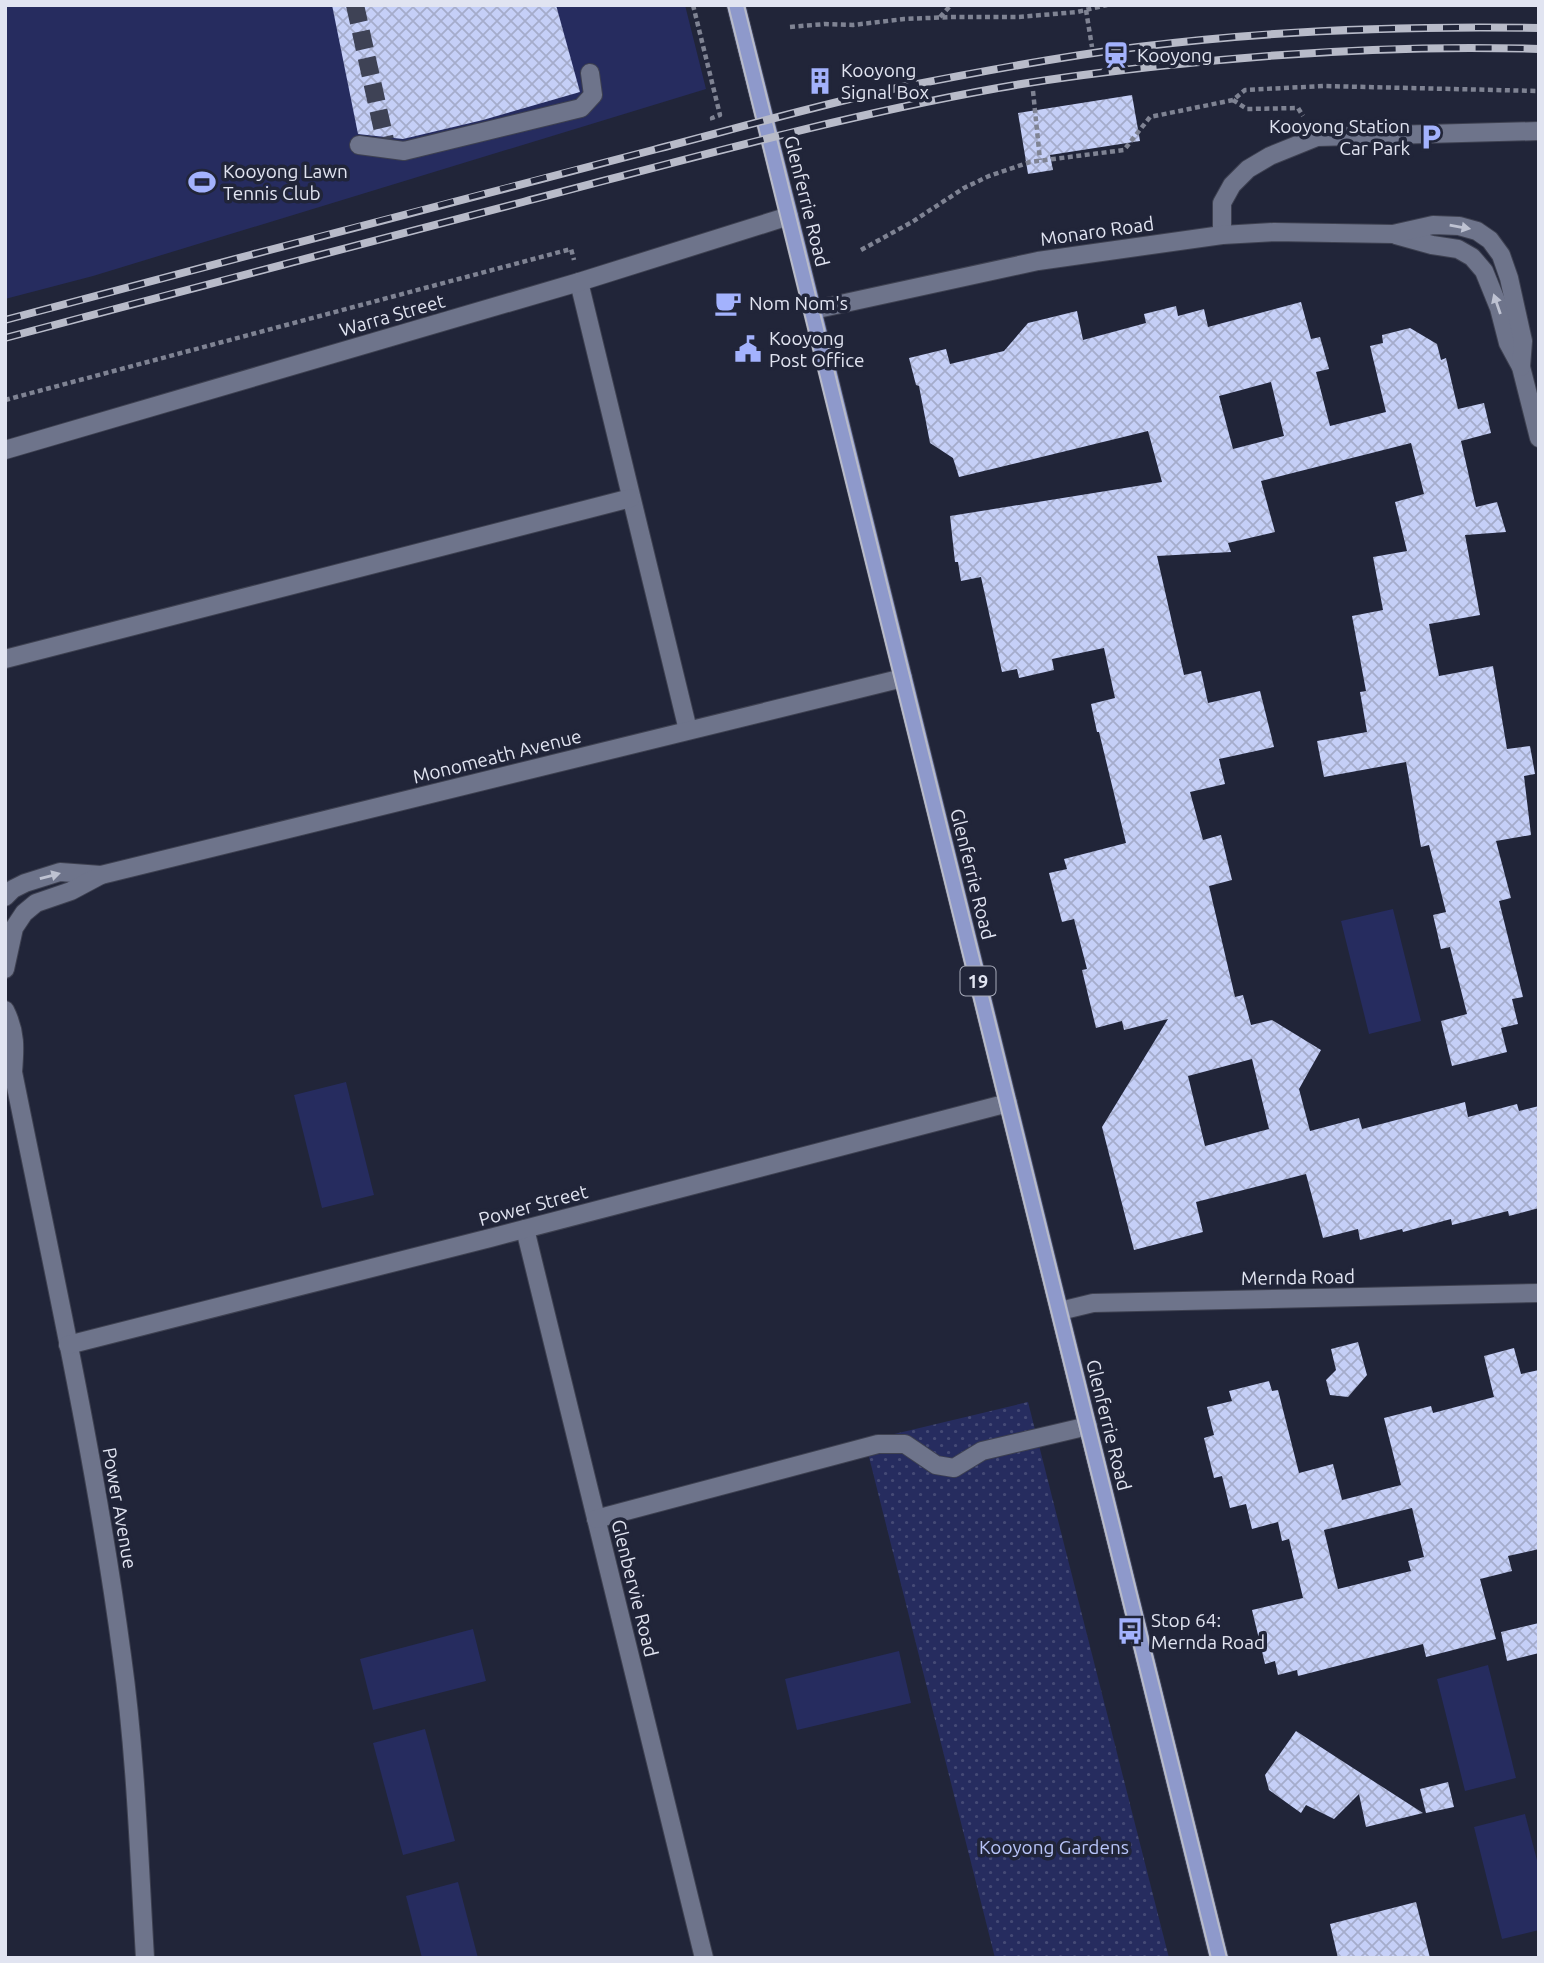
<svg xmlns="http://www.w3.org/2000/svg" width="1544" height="1963" viewBox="0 0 1544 1963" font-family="Ubuntu,sans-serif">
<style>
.park{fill:url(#park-dots)}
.pitch{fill:#262c5f}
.building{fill:url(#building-cross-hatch);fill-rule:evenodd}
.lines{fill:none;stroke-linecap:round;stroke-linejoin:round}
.minor-tunnel{stroke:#3e4255;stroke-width:18;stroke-dasharray:18 9;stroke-linecap:butt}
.minor-casing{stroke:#3e4151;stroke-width:20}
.major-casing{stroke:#3e4151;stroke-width:20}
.path{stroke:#7f8393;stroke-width:4.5;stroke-dasharray:5 3.5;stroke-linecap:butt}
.minor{stroke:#6e748b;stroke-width:18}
.major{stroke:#8e99cb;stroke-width:18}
.tram{stroke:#b8bbc9;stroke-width:2}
.rail-casing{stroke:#b8bbc9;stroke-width:8}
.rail{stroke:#212539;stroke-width:5;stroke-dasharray:16;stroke-linecap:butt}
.oneway{fill:#bec2d2}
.labels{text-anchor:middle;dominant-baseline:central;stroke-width:7;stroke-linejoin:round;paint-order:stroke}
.shield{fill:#212539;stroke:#a7abba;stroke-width:2}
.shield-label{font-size:18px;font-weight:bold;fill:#e1e4f1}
.poi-label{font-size:19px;fill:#e1e4f1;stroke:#212539;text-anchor:start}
.street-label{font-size:19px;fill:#e1e4f1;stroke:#212539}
.park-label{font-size:19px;fill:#b8c4f8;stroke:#212539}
</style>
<defs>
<pattern id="park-dots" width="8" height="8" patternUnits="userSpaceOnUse" patternTransform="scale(1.75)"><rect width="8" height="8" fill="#262c5f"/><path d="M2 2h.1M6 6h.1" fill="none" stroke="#454a76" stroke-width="1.8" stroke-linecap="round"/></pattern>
<pattern id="building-cross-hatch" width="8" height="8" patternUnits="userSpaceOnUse" patternTransform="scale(1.75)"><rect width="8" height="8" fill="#c5cff7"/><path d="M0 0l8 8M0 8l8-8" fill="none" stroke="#a5accb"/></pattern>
</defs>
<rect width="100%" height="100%" fill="#212539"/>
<path class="park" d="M 1028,1402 L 1169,1958 L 995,1958 L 865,1441 Z"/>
<g class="pitch">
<path d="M 5,5 L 685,5 L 706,89 L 93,276 L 5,299 Z"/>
<path d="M 1393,909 L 1421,1021 L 1369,1034 L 1341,921 Z"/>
<path d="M 346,1082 L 374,1195 L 322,1208 L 294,1095 Z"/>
<path d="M 473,1629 L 486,1681 L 373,1710 L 360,1659 Z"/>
<path d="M 899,1651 L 911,1703 L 797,1730 L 785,1679 Z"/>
<path d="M 1488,1665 L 1516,1778 L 1465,1791 L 1437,1679 Z"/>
<path d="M 425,1729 L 455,1841 L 403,1855 L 373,1743 Z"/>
<path d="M 1525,1814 L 1539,1868 L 1539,1930 L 1502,1939 L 1474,1827 Z"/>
<path d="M 458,1882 L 478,1958 L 422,1958 L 406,1896 Z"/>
</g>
<g class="building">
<path d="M 332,5 L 556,5 L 580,92 L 483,120 L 403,139 L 358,134 Z"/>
<path d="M 1132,95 L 1140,141 L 1050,155 L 1053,170 L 1028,174 L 1018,113 Z"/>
<path d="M 1301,302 L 1311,339 L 1320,337 L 1329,369 L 1316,372 L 1330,426 L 1386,412 L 1370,346 L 1383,343 L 1382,335 L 1410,328 L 1437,344 L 1441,360 L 1446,358 L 1458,409 L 1484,403 L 1491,433 L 1461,441 L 1476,507 L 1497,502 L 1506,532 L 1465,535 L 1480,615 L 1429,624 L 1439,676 L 1493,666 L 1507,749 L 1530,746 L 1535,774 L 1524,776 L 1531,835 L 1496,841 L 1511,898 L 1499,901 L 1523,997 L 1512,999 L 1518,1024 L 1501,1028 L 1507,1052 L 1452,1066 L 1441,1021 L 1467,1014 L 1450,947 L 1441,949 L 1433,915 L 1446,912 L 1429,845 L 1421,847 L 1406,762 L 1324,777 L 1317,741 L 1367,732 L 1360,692 L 1366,691 L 1352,616 L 1383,610 L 1373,557 L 1407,551 L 1395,502 L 1424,494 L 1411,443 L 1261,481 L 1275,532 L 1228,543 L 1231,552 L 1157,556 L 1184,675 L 1201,671 L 1208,703 L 1260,691 L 1274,747 L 1219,759 L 1225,784 L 1190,792 L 1203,840 L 1221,835 L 1232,880 L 1209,886 L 1235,997 L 1243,995 L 1251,1025 L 1272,1020 L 1321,1050 L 1299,1089 L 1310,1131 L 1359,1118 L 1362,1129 L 1465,1102 L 1468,1117 L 1517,1104 L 1519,1111 L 1539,1106 L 1539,1208 L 1509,1216 L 1508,1211 L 1452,1225 L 1451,1219 L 1403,1232 L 1402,1229 L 1360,1240 L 1358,1229 L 1323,1238 L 1306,1174 L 1196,1202 L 1203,1232 L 1134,1250 L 1102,1127 L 1168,1019 L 1124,1030 L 1122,1021 L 1096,1028 L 1082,970 L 1087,969 L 1074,919 L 1062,922 L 1049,873 L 1067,869 L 1064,859 L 1126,843 L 1099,732 L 1097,732 L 1091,704 L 1115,698 L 1104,648 L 1052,659 L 1054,670 L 1019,678 L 1017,669 L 1002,672 L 981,577 L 961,581 L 958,562 L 955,562 L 950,516 L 1162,482 L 1148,431 L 959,477 L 953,458 L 930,443 L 919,386 L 916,385 L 909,358 L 946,349 L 950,364 L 1004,351 L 1028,323 L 1077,311 L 1083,340 L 1146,323 L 1144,314 L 1176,306 L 1178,316 L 1204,309 L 1208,327 ZM 1271,382 L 1284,436 L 1233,449 L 1219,396 ZM 1252,1059 L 1269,1129 L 1205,1146 L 1188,1076 Z"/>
<path d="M 1358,1342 L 1367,1375 L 1348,1397 L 1330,1395 L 1326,1380 L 1336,1370 L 1331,1349 Z"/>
<path d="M 1514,1348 L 1521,1374 L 1539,1370 L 1539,1549 L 1508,1556 L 1512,1571 L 1480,1579 L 1496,1639 L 1426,1657 L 1423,1644 L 1298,1676 L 1297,1670 L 1278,1675 L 1275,1661 L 1265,1664 L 1252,1610 L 1303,1598 L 1289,1539 L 1282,1541 L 1278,1522 L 1252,1529 L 1246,1504 L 1230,1508 L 1222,1476 L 1214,1478 L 1204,1438 L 1214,1435 L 1207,1407 L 1232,1401 L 1229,1391 L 1269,1381 L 1272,1391 L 1278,1390 L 1299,1473 L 1333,1464 L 1342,1500 L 1401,1485 L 1384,1418 L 1431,1406 L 1433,1413 L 1494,1397 L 1484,1356 ZM 1412,1508 L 1424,1557 L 1408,1561 L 1411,1571 L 1338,1589 L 1324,1530 Z"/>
<path d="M 1539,1623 L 1539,1653 L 1507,1661 L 1501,1632 Z"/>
<path d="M 1296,1731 L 1353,1768 L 1423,1813 L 1366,1827 L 1359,1794 L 1334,1819 L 1306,1805 L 1301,1813 L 1269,1790 L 1265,1775 Z"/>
<path d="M 1448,1782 L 1454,1807 L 1426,1813 L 1420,1789 Z"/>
<path d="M 1416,1902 L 1430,1958 L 1338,1958 L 1330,1924 Z"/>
</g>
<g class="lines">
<path class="minor-tunnel" d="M 355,5 L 385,140"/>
<defs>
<g id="minor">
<path d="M 359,145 L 404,151 L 581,108 L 593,95 L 590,73"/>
<path d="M 1222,235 L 1222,203 L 1232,185 L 1248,169 L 1270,156 L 1317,137 L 1539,131"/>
<path d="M 1396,235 L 1432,245 L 1458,249 L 1472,257 L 1484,271 L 1499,308 L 1508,343 L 1521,367 L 1539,438"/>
<path d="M 579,282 L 688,730"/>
<path d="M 813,310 L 1038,261 L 1222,235 L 1274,232 L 1393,234 L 1433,225 L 1459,226 L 1477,231 L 1490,240 L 1501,255 L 1509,278 L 1523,341 L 1521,367"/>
<path d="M 5,450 L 579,282 L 789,216"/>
<path d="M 5,659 L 631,498"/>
<path d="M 5,897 L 13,889 L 25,883 L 60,872 L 101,875"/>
<path d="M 5,969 L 14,928 L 24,913 L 36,903 L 71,891 L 101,875 L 903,678"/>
<path d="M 5,1010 C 16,1032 15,1048 13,1072 C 52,1266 96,1460 122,1656 C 136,1756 139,1857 145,1958"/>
<path d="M 525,1229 L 704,1958"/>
<path d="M 1060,1311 L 1093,1303 L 1539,1293"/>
<path d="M 68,1345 L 490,1238 L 1008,1103"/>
<path d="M 596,1519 L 878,1444 L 905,1444 L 936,1465 L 954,1468 L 982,1451 L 1088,1426"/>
</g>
<path id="major" d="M 736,5 L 789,216 L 1219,1958"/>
</defs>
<use href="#minor" class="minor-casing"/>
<use href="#major" class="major-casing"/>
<g class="path">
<path d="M 693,5 L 720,115 L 712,118 L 713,122"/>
<path d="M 1086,10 L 1092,47"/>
<path d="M 940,17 L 951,5"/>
<path d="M 790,27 L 825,24 L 853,25 L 904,19 L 953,17 L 1019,17 L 1077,12 L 1107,5"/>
<path d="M 1033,91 L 1040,160"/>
<path d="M 1233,100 L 1247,109 L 1298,108 L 1303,116"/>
<path d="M 861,250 L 912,222 L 964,188 L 989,176 L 1030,162 L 1124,150 L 1150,117 L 1233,100 L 1245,90 L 1323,86 L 1539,91"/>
<path d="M 5,400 L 571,249 L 574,260"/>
</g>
<use href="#minor" class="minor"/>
<use href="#major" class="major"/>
<g class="tram">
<path d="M 728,5 L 1211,1958"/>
<path d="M 744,5 L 1227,1958"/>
</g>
<defs>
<g id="rail">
<path d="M 5,320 C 221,263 436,205 653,150 C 734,129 815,106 897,88 C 977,72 1057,57 1138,47 C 1271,30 1405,26 1539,28"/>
<path d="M 5,338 C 178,292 350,247 523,202 C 680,161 837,117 998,88 C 1054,78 1112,71 1169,65 C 1292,52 1415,45 1539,49"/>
</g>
</defs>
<use href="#rail" class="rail-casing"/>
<use href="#rail" class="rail"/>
</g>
<defs><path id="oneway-solid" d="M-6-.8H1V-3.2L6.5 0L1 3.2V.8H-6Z" transform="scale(1.75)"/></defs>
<g class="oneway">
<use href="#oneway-solid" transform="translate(1460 227) rotate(10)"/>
<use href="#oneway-solid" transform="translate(1497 304) rotate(-109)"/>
<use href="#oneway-solid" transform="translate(50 876) rotate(-15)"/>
</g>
<defs>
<symbol id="station-bare" viewBox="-9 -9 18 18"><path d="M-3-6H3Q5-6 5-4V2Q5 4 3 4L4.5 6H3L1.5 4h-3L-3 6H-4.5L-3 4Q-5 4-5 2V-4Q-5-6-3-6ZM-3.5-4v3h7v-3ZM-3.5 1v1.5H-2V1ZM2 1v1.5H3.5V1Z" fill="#a3b2fd" stroke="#212539" stroke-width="2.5" paint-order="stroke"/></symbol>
<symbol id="building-bare" viewBox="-9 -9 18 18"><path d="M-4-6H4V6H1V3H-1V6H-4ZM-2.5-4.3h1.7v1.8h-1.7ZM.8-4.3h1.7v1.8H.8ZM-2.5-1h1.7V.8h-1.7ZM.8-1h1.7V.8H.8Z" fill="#a3b2fd" stroke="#212539" stroke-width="2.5" paint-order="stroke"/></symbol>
<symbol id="parking-bare" viewBox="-9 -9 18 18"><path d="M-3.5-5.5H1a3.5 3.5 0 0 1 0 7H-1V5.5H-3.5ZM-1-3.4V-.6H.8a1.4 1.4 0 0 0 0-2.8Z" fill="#a3b2fd" stroke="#212539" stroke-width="2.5" paint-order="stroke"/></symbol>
<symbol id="stadium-bare" viewBox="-9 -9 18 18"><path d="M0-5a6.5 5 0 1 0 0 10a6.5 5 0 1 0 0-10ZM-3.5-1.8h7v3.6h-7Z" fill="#a3b2fd" stroke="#212539" stroke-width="2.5" paint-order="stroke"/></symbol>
<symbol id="cafe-bare" viewBox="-9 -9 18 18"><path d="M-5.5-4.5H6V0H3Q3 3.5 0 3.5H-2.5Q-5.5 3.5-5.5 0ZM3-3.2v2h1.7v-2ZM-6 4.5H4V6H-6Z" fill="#a3b2fd" stroke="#212539" stroke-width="2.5" paint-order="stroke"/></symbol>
<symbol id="civic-bare" viewBox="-9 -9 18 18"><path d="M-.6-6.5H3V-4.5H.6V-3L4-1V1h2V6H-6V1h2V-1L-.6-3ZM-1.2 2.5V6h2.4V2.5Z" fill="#a3b2fd" stroke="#212539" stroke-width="2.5" paint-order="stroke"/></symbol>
<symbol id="bus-bare" viewBox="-9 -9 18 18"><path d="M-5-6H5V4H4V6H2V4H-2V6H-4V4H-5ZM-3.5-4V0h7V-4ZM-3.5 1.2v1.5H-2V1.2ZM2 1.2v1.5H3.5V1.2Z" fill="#a3b2fd" stroke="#212539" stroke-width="2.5" paint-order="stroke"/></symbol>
</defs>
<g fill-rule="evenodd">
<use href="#station-bare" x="1097" y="36" width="38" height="38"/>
<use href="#building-bare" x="801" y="62" width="38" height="38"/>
<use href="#parking-bare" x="1412" y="118" width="38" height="38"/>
<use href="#stadium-bare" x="183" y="163" width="38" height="38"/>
<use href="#cafe-bare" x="709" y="284" width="38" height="38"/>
<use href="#civic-bare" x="729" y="330" width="38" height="38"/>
<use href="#bus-bare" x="1111" y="1612" width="38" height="38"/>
</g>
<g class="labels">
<rect class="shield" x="960.5" y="966.5" width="35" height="29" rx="5"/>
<g class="shield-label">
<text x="978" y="981">19</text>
</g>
<g class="poi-label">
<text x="1137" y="55">Kooyong</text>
<text x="841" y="70">Kooyong<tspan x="841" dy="22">Signal Box</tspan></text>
<text x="1410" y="126" text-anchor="end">Kooyong Station<tspan x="1410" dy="22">Car Park</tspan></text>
<text x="223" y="171">Kooyong Lawn<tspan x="223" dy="22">Tennis Club</tspan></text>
<text x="749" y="303">Nom Nom's</text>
<text x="769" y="338">Kooyong<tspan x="769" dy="22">Post Office</tspan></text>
<text x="1151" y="1620">Stop 64:<tspan x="1151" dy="22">Mernda Road</tspan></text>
</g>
<g class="street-label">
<text transform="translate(807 201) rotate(76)">Glenferrie Road</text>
<text transform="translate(1097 231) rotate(-8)">Monaro Road</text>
<text transform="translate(392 315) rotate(-16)">Warra Street</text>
<text transform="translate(497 756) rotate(-14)">Monomeath Avenue</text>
<text transform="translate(973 874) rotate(76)">Glenferrie Road</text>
<text transform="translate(533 1205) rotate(-15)">Power Street</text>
<text transform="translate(1298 1277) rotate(-1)">Mernda Road</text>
<text transform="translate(1109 1425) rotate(76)">Glenferrie Road</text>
<text transform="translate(120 1508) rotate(80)">Power Avenue</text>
<text transform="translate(635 1588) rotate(76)">Glenbervie Road</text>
</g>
<g class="park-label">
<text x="1054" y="1847">Kooyong Gardens</text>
</g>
</g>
<rect width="1544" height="1963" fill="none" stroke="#e1e4f1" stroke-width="14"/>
</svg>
